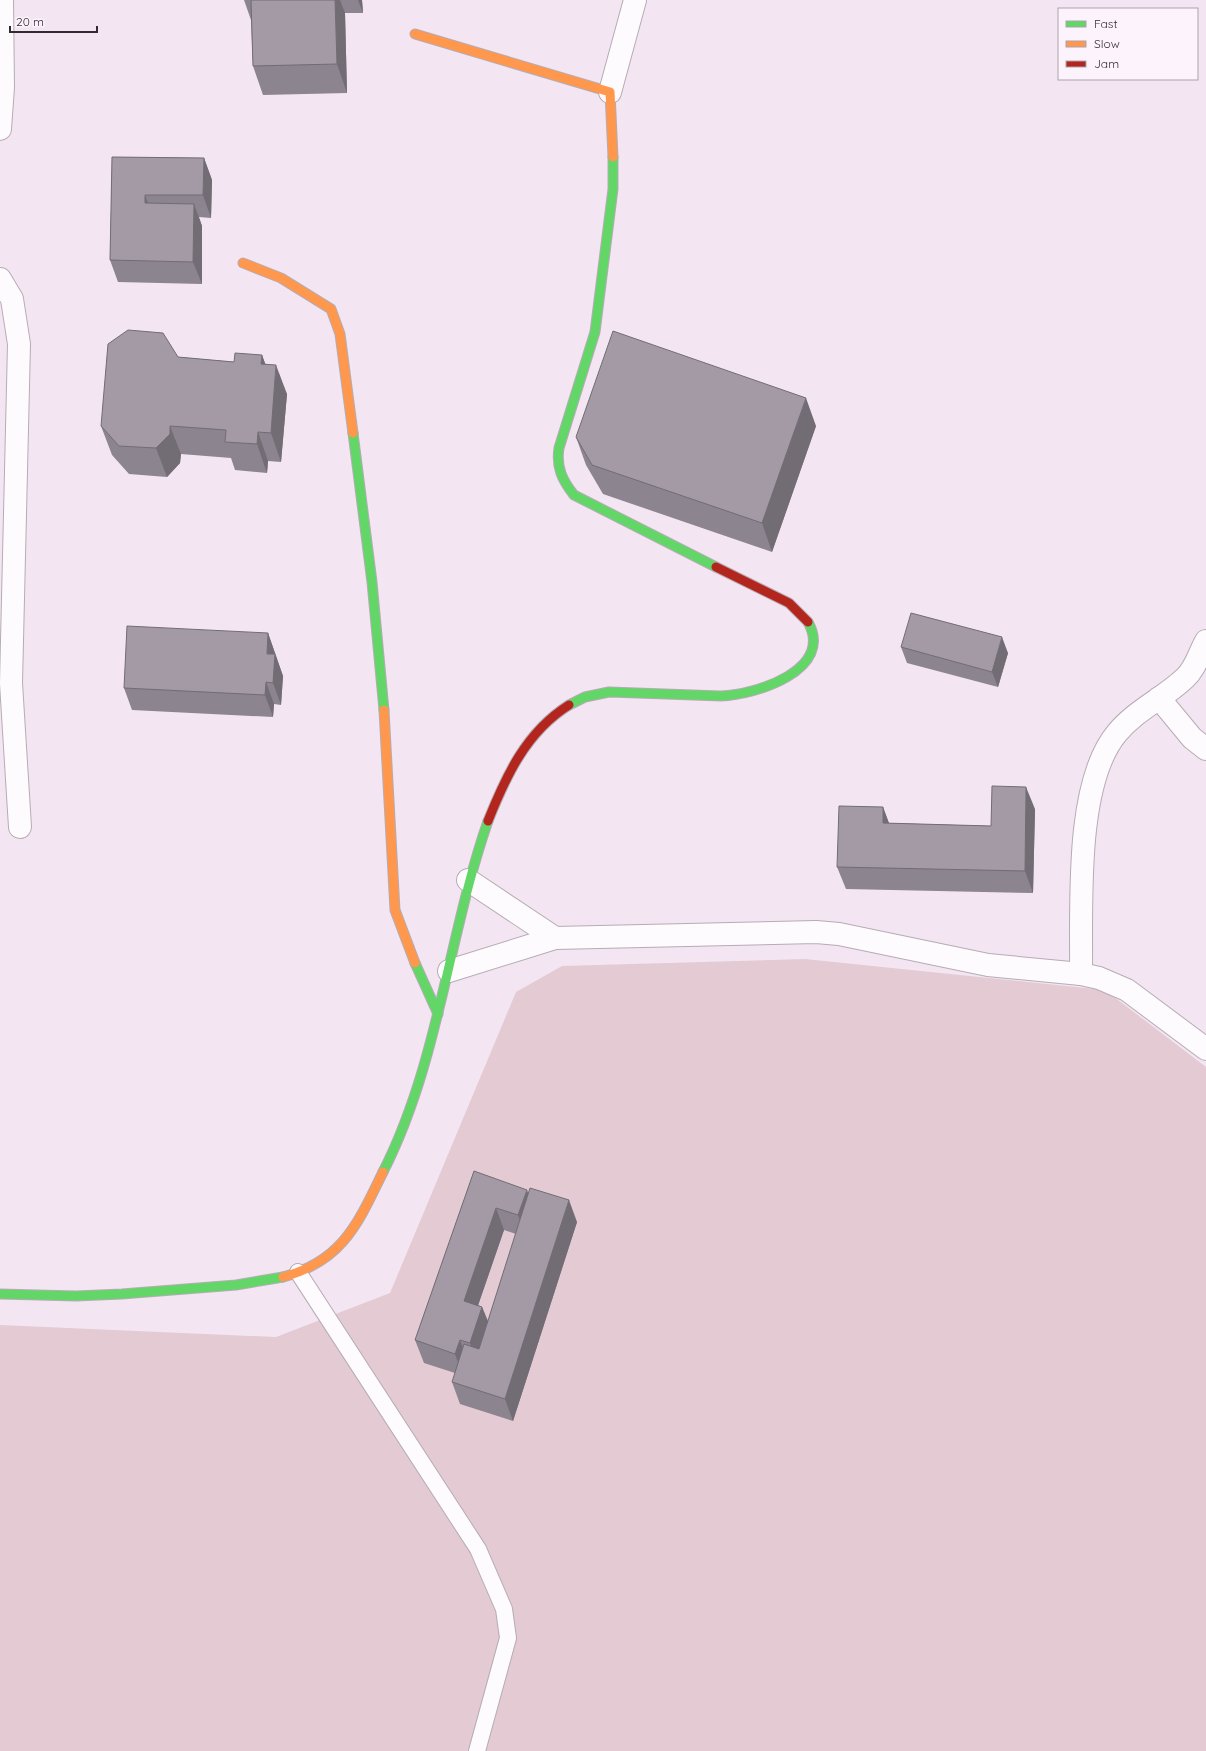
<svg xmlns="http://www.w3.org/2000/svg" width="1206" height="1751" viewBox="0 0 1206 1751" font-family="Quicksand,sans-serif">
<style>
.green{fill:#e3cad3}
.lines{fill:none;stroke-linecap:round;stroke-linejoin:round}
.lane-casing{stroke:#b6acb5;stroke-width:18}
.street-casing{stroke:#b6acb5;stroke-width:24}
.fast-casing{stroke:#b6acb5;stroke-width:11}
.slow-casing{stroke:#b6acb5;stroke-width:11}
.jam-casing{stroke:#b6acb5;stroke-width:11}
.lane{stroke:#fdfbfd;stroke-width:16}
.street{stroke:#fdfbfd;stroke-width:22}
.fast{stroke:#63d668;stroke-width:9}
.slow{stroke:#ff974d;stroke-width:9}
.jam{stroke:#b3261e;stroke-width:9}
.wall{fill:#8c848e;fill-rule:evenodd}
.shaded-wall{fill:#726c74}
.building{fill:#a39aa5;stroke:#726c74}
</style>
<rect width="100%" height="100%" fill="#f3e6f2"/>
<path class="green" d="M 805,959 L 1105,990 L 1206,1067 L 1206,1751 L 0,1751 L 0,1325 L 276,1337 L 390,1293 L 516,992 L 562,966 Z"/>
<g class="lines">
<defs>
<path id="lane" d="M 298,1272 L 478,1549 L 504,1609 L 508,1638 L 477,1751"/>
<g id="street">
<path d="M 610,92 L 635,0"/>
<path d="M 0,129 L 3,87 L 2,0"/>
<path d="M 0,279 L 12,299 L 19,344 L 11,683 L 20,827"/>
<path d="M 1159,698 L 1192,738 L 1206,749"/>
<path d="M 468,880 L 555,938"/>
<path d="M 449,971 L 555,938 L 816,932 L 839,934 L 988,965 L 1081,974 L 1099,978 L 1127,990 L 1206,1049"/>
<path d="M 1081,974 C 1082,909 1074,784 1117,733 C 1136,710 1164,698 1185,678 C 1196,668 1199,653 1206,641"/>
</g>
<g id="fast">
<path d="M 613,157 L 613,189 L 595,332 L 559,448 C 556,467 562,480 574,495 L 716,567"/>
<path d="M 353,433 L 372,582 L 384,710"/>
<path d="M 569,705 L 585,697 L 609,692 L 721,696 C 755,695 835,670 808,622"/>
<path d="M 415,963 L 438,1014"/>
<path d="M 383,1172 C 439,1062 448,936 488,821"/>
<path d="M 0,1294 L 76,1296 L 122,1294 L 236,1285 L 283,1277"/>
</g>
<g id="slow">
<path d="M 415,34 L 610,92 L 613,157"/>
<path d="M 243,263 L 281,278 L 331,309 L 340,334 L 353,433"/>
<path d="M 384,710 L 395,910 L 415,963"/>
<path d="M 283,1277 C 343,1261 358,1223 383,1172"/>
</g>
<g id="jam">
<path d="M 716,567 L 789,603 L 808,622"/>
<path d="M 488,821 C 506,776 526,732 569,705"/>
</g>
</defs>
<use href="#lane" class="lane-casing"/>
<use href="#street" class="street-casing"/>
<use href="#fast" class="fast-casing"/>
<use href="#slow" class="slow-casing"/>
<use href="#jam" class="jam-casing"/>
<use href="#lane" class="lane"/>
<use href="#street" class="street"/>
<use href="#fast" class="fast"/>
<use href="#slow" class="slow"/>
<use href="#jam" class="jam"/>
</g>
<g class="wall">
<path d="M 244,0 L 362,0 L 363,13 L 345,13 L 347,93 L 263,95 L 253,66 L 251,20 Z"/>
<path d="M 112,157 L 204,158 L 212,180 L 211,218 L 199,217 L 202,226 L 202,284 L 118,282 L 110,260 Z"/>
<path d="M 262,355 L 265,364 L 287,394 L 281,462 L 268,461 L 267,473 L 235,470 L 231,458 L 181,454 L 180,463 L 167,477 L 129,474 L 112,455 L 101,426 L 178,357 L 234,362 Z"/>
<path d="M 816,426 L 772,552 L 603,494 L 586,465 L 576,437 Z"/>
<path d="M 268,633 L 283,676 L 281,705 L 274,704 L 273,717 L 132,710 L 124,688 Z"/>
<path d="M 901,647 L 1008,653 L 998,687 L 907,663 Z"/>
<path d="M 883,807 L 889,823 L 991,826 L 1035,809 L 1033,893 L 846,889 L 837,867 Z"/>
<path d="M 474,1171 L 528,1194 L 577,1222 L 513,1421 L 460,1404 L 452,1382 L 455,1373 L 424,1363 L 415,1340 ZM 504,1230 L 516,1234 L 488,1321 L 482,1307 L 478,1305 Z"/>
</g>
<g class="shaded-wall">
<path d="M 335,0 L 340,0 L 345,13 L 347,93 L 337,64 Z"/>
<path d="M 358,0 L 362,0 L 363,13 Z"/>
<path d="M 204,158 L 212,180 L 211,218 L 203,195 Z"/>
<path d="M 145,195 L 153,217 L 145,203 Z"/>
<path d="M 194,204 L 202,226 L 202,284 L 193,262 Z"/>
<path d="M 262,355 L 273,384 L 261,364 Z"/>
<path d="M 276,365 L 287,394 L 281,462 L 271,433 Z"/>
<path d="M 806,398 L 816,426 L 772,552 L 762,523 Z"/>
<path d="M 170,426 L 181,454 L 180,463 L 167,477 L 156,448 Z"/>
<path d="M 258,432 L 268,461 L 267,473 L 257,444 Z"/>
<path d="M 268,633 L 283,676 L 281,705 L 273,683 L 267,654 Z"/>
<path d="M 1002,637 L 1008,653 L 998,687 L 992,672 Z"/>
<path d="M 266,682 L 274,704 L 273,717 L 265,695 Z"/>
<path d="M 1026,787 L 1035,809 L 1033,893 L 1025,871 Z"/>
<path d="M 883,807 L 891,829 L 883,823 Z"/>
<path d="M 527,1190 L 535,1212 L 526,1238 L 518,1215 Z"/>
<path d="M 569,1200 L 577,1222 L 513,1421 L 505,1399 Z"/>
<path d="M 496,1208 L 504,1230 L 472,1323 L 464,1301 Z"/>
<path d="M 482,1307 L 491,1329 L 478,1365 L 470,1343 Z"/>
<path d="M 460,1340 L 468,1362 L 463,1376 L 455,1354 Z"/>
</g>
<g class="building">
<path d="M 251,0 L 335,0 L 337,64 L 253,66 Z"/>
<path d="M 112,157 L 204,158 L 203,195 L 145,195 L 145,203 L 194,204 L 193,262 L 110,260 Z"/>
<path d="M 128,330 L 163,333 L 178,357 L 234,362 L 235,353 L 262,355 L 261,364 L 276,365 L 271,433 L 258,432 L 257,444 L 225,442 L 226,430 L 170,426 L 170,434 L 156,448 L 119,446 L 101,426 L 108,344 Z"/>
<path d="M 613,331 L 806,398 L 762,523 L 592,465 L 576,437 Z"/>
<path d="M 911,613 L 1002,637 L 992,672 L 901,647 Z"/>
<path d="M 127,626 L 268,633 L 267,654 L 275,654 L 273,683 L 266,682 L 265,695 L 124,688 Z"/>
<path d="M 992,786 L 1026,787 L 1025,871 L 837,867 L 839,806 L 883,807 L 883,823 L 991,826 Z"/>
<path d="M 474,1171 L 527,1190 L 518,1215 L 496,1208 L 464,1301 L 482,1307 L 470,1343 L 460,1340 L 455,1354 L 415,1340 Z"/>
<path d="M 530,1188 L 569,1200 L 505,1399 L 452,1382 L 464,1344 L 479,1349 Z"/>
</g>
<rect x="1058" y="8" width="140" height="72" fill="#fcf3fc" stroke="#aba3ab"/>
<rect x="1066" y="21" width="20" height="6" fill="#63d668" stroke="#aba3ab"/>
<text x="1094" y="28" font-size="12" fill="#322a32">Fast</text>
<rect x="1066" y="41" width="20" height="6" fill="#ff974d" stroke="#aba3ab"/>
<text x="1094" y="48" font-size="12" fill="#322a32">Slow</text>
<rect x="1066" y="61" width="20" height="6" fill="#b3261e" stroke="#aba3ab"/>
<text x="1094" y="68" font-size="12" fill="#322a32">Jam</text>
<path d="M10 26v6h87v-6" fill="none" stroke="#322a32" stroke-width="2"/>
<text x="16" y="26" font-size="12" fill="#322a32" stroke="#fcf3fc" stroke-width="3" paint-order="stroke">20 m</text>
</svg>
